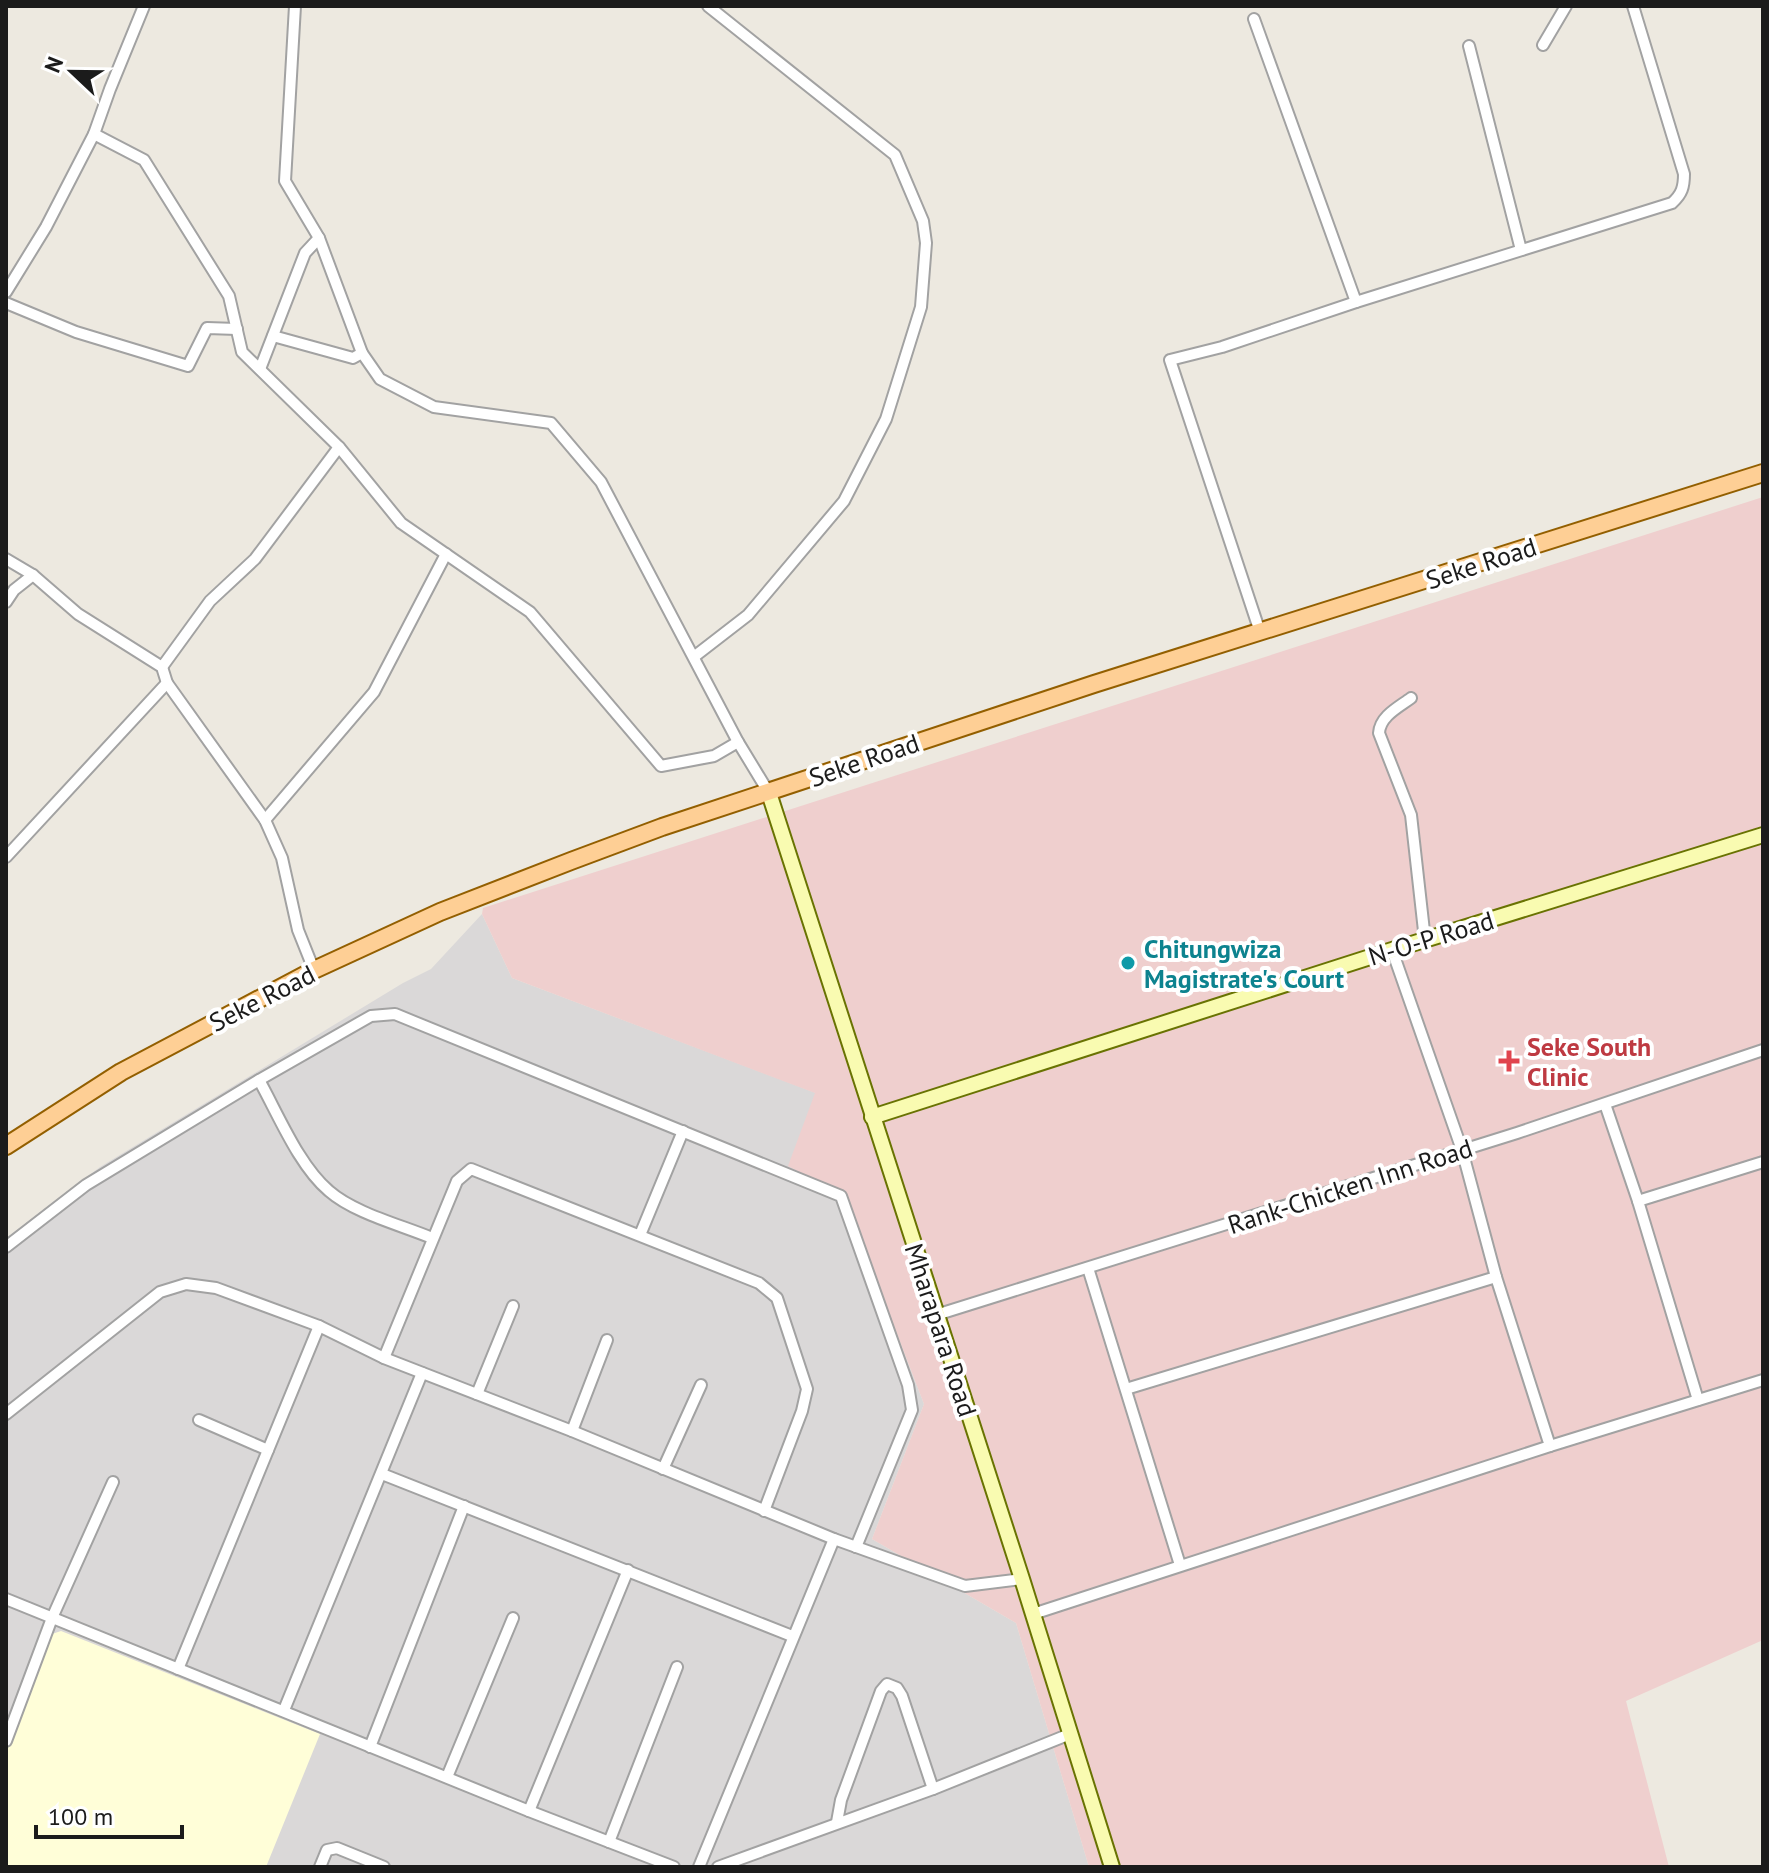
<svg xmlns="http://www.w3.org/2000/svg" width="1769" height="1873" viewBox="0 0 1769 1873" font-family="'PT Sans',sans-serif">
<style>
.residential{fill:#dad8d8}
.commercial{fill:#efcfce}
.education{fill:#fffed8}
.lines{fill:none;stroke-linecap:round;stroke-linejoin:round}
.street-casing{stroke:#a2a2a2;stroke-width:14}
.secondary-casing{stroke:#697302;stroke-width:18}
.primary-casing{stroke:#935f00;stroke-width:20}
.street{stroke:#fff;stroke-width:10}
.secondary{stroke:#f9fbb1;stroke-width:14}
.primary{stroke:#fecf95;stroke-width:16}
.culture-dot{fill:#0f9aa8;stroke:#fff;stroke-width:3}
.health-dot{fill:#e0444e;stroke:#fff;stroke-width:3}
.labels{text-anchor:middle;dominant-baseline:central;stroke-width:8;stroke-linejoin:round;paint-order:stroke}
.street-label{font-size:26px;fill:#1b1b1b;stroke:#fff}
.culture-label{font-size:26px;font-weight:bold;fill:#0d838f;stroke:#fff;text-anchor:start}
.health-label{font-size:26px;font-weight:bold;fill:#be3a42;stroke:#fff;text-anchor:start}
</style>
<rect width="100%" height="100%" fill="#ede9e0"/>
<path class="residential" d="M 482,914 L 512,978 L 816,1093 L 844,1195 L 924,1404 L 872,1539 L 1016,1623 L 1089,1867 L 6,1867 L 6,1238 L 100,1167 L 403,983 L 431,969 Z"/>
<path class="commercial" d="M 1763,497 L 1763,1640 L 1626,1701 L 1669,1867 L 1089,1867 L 1016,1623 L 872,1539 L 924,1404 L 844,1196 L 788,1166 L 815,1093 L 512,978 L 482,914 L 483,908 Z"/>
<path class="education" d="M 61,1631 L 320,1734 L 266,1867 L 6,1867 L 6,1753 L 49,1635 Z"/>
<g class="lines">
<defs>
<g id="street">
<path d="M 295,6 L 285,181 L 319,238 L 362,353 L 380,379 L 434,407 L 551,423 L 601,482 L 738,742 L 769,793"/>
<path d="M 1254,19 L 1356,302"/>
<path d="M 1543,45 L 1566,6"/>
<path d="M 1469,46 L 1521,250"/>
<path d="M 94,134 L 144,160 L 229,296 L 242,352 L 339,447 L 401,523 L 530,612 L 661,766 L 714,756 L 738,742"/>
<path d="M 6,292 L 46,227 L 94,134 L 110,89 L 144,6"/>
<path d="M 6,303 L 76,332 L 188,366 L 207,328 L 237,329"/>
<path d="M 273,336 L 353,358 L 362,353"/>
<path d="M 260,369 L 305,253 L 319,238"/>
<path d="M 6,559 L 33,575 L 78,614 L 162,667 L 167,683 L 265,820 L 282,858 L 298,930 L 314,970"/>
<path d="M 6,602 L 14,590 L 33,575"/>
<path d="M 1260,632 L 1170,360 L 1222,347 L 1356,302 L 1672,203 C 1682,194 1684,187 1684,174 L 1633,6"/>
<path d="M 695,656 L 748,615 L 844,501 L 886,419 L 921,307 L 926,243 L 923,221 L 895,155 L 708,6"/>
<path d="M 162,667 L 210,601 L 255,559 L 339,447"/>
<path d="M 1411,698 C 1399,707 1380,716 1379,733 L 1411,815 L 1425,940"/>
<path d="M 265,820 L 374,692 L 446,554"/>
<path d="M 6,857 L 167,683"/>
<path d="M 259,1080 C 278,1114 299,1166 329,1191 C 354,1213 401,1225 432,1238"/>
<path d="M 1605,1104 L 1638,1201"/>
<path d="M 640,1235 L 683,1131"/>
<path d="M 6,1247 L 86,1185 L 259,1080 L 371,1016 L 395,1014 L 841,1196 L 908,1385 L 912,1410 L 856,1547"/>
<path d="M 1088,1268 L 1180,1565"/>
<path d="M 936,1315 L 1517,1133 L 1763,1050"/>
<path d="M 384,1358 L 457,1181 L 471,1169 L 759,1283 L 777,1298 L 807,1389 L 802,1411 L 764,1511"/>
<path d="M 1126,1389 L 1496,1277"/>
<path d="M 477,1394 L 513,1306"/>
<path d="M 1698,1400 L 1638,1201 L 1763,1162"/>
<path d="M 6,1414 L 160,1292 L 186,1284 L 216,1288 L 319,1326 L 384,1358 L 572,1431 L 834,1539 L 965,1586 L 1022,1579"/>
<path d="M 199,1420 L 268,1450"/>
<path d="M 572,1431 L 607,1340"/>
<path d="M 1550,1446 L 1763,1380"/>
<path d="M 663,1469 L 701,1385"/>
<path d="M 382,1474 L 792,1636"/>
<path d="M 6,1599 L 529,1811 L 674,1867"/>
<path d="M 1033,1614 L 1550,1446 L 1496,1277 L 1462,1150 L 1392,950"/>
<path d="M 178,1669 L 319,1326"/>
<path d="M 284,1710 L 422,1373"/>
<path d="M 6,1741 L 52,1618 L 113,1482"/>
<path d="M 370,1747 L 464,1506"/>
<path d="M 447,1777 L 513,1618"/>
<path d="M 529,1811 L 628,1570"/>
<path d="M 837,1822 L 841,1800 L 881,1691 L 887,1684 L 897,1688 L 902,1696 L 933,1789"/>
<path d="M 609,1842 L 677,1667"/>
<path d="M 320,1867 L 327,1850 L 337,1848 L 384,1867"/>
<path d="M 699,1867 L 834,1539"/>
<path d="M 718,1867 L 933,1789 L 1070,1734"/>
</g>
<g id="secondary">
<path d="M 769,793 L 1022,1579 L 1112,1867"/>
<path d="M 872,1117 L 1392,950 L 1763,835"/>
</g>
<path id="primary" d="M 6,1146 L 121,1072 L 314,970 L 440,912 L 571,861 L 662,827 L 1094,684 L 1763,473"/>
</defs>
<use href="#street" class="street-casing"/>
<use href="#secondary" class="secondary-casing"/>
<use href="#primary" class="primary-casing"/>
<use href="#street" class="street"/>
<use href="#secondary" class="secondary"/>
<use href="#primary" class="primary"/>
</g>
<circle class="culture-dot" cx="1128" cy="963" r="8"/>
<path class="health-dot" d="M1505 1049h8v8h8v8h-8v8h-8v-8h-8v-8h8z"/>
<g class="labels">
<g class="street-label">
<text transform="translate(1481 563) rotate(-18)">Seke Road</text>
<text transform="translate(864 760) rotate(-19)">Seke Road</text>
<text transform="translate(1431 938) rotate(-17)">N-O-P Road</text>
<text transform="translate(262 998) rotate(-27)">Seke Road</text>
<text transform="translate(1350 1186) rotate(-18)">Rank-Chicken Inn Road</text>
<text transform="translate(941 1330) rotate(72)">Mharapara Road</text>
</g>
<g class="culture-label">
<text x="1144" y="948">Chitungwiza<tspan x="1144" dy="30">Magistrate's Court</tspan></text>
</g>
<g class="health-label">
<text x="1527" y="1046">Seke South<tspan x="1527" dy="30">Clinic</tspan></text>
</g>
</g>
<rect width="1769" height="1873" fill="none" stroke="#1b1b1b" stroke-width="16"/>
<g transform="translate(72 72) rotate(292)" stroke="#ffffff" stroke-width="6" paint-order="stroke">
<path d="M0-6L14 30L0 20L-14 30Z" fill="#1b1b1b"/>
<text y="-12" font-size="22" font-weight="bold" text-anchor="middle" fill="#1b1b1b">N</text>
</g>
<path d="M36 1825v12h146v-12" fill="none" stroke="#1b1b1b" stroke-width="4"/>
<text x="48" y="1825" font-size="24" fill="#1b1b1b" stroke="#ffffff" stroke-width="6" paint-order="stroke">100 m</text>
</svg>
